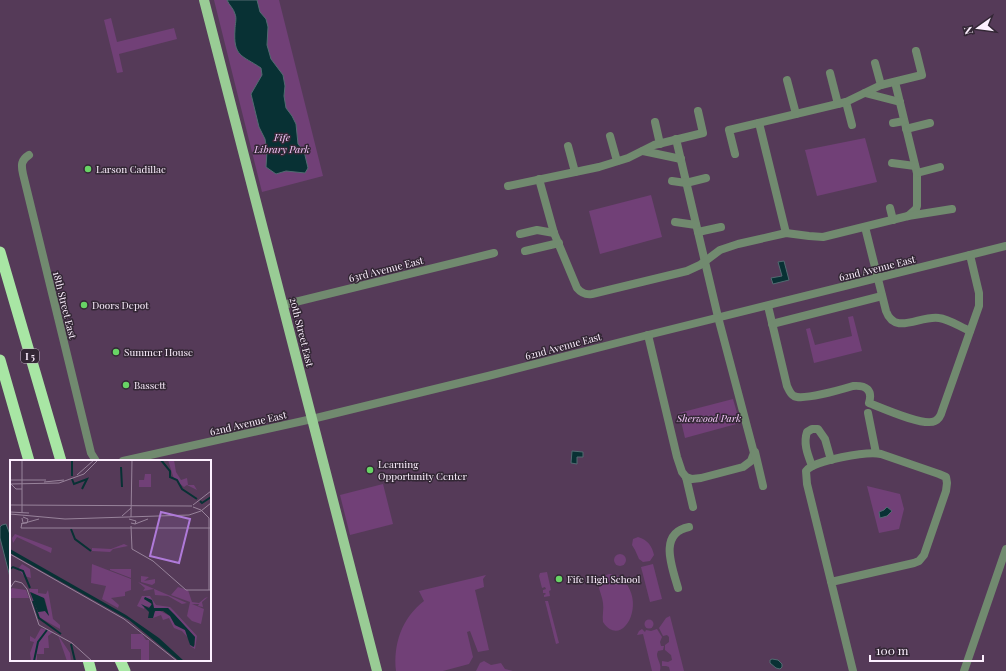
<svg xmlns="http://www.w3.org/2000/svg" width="1006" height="671" viewBox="0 0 1006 671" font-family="'Playfair Display',serif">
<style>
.green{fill:#714077}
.water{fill:#083134;stroke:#526a71}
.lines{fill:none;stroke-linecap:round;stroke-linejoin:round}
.minor{stroke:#718a6f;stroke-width:8}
.major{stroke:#99cc95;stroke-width:10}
.highway{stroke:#a8e6a4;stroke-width:11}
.poi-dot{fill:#68d465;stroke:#332735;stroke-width:1.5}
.labels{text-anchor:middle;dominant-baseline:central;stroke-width:3;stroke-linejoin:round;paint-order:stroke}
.shield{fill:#332735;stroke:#c0b4c2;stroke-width:1}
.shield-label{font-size:9px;font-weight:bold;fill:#fdf0ff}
.park-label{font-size:10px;font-style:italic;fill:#f6c8fb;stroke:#332735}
.poi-label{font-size:10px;fill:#fdf0ff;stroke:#332735;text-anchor:start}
.street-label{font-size:10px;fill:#fdf0ff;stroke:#332735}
.inset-river{fill:none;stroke:#083134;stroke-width:2}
.inset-road{fill:none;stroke:#98839b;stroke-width:1}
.view{fill:#af7ad9;fill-opacity:0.15;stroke:#af7ad9;stroke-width:2}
.inset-edge{fill:none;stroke:#fdf0ff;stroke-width:2}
</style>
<rect width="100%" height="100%" fill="#553a58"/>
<g class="green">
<path d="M 214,0 L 279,0 L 323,176 L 262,192 Z"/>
<path d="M 111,18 L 117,42 L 174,28 L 177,39 L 119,54 L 123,72 L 117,73 L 104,20 Z"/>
<path d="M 865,138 L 877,182 L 817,196 L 805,150 Z"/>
<path d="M 651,195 L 662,237 L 600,254 L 589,211 Z"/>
<path d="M 853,316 L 862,351 L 814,363 L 806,329 L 810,328 L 815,345 L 852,336 L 848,317 Z"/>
<path d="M 733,399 L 740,423 L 685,438 L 679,413 Z"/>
<path d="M 383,484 L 393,524 L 350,535 L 340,495 Z"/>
<path d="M 867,486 L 900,494 L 904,509 L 899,529 L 879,533 Z"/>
<path d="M 638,537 C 648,540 652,546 654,555 L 650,561 L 643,562 L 639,559 L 635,550 L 632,545 L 633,539 Z"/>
<circle cx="620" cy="560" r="6"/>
<path d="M 653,564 L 662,599 L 650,602 L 641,567 Z"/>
<path d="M 547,572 L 551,590 L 549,591 L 550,596 L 544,597 L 544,595 L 546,594 L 545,593 L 543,593 L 543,590 L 546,589 L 545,587 L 542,588 L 539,576 L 540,573 Z"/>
<path d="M 609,574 C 616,574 621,576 625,582 C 646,607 621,649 603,622 C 602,616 604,609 603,603 C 602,591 591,580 609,574 Z"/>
<path d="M 486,575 L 483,579 L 484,587 L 475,590 L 489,650 L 478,652 L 470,631 L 467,632 L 473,657 L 469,664 L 443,671 L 396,671 C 393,644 402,618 424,601 L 419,591 Z"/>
<path d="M 545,601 L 548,601 L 559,643 L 556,644 Z"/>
<path d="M 670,616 L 684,671 L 670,671 L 669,667 L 666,666 L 662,666 L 662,661 L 668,662 L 672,660 L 671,655 L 665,650 L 665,645 L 669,642 L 669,637 L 667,635 L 663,636 L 659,628 L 666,618 Z"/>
<circle cx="649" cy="624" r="4.5"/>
<path d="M 642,629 L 645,632 L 646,630 L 651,631 L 657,629 L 662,637 L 660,642 L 661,646 L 664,646 L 663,650 L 658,651 L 657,654 C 657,660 662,664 660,671 L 652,671 L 643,634 L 637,635 L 639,631 Z"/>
<path d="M 484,661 L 491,665 L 501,663 L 505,669 L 513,671 L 476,671 L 480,663 Z"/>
</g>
<g class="water">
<path d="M 227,0 L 257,0 L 260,12 L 266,19 L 268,27 L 267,45 L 271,59 L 283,75 L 285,86 L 284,96 L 286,108 L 292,116 L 296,124 L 298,144 L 304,151 L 308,168 L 305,173 L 286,171 L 276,174 L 266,167 L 267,151 L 265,139 L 259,127 L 251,94 L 262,75 L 261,68 C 242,55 233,57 235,29 C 235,25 237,18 235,14 C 234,9 229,5 227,0 Z"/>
<path d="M 784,261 L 789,280 L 773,284 L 771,278 L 782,276 L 778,262 Z"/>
<path d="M 572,451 L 583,452 L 583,457 L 577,457 L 577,464 L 571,463 Z"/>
<path d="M 887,507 L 892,511 L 887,516 L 880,518 L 879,512 L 884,510 Z"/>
<path d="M 6,524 L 11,537 L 11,581 L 0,538 L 0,527 L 2,525 Z"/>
<path d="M 772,659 L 778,660 L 782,664 L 782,667 L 780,669 L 776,668 L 770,663 L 770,660 Z"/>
</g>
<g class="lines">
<g class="minor">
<path d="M 875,63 L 881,85"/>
<path d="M 830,73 L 838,104"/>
<path d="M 787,80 L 796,114"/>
<path d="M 895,82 L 917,173 L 917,206 L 916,209 L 908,216"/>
<path d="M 865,93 L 900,102"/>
<path d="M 846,102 L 852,125"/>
<path d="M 655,122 L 660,144"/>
<path d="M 759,123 L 786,233"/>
<path d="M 893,123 L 904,121"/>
<path d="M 906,129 L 930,123"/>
<path d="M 610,136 L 617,161"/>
<path d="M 676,139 L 718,317 L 754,453 L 751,461 L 743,467 L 701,478 L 692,479 L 686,477"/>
<path d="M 568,146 L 575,172"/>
<path d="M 643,151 L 681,159"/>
<path d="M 735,154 L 729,130 L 846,102 L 881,85 L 922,75 L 916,51"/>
<path d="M 29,155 C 21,160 21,165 23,174 L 91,453 L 96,461"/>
<path d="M 892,163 L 915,166"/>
<path d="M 917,173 L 940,167"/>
<path d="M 539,179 L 554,233 L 577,288 C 582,294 586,295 592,294 L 687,271 L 700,265 L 720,250 L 738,244 L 786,233 L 809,236 L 823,237 L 908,216 L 952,209"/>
<path d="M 672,181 L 686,183 L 706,178"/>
<path d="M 508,186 L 599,167 L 628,158 L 654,145 L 703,133 L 698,111"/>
<path d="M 890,208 L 893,220"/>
<path d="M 675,222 L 696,225"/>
<path d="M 865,227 L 886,311 C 895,336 920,315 939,318 C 949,319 960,327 970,331"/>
<path d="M 698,232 L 721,227"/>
<path d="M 520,234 L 537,230 L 554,233"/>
<path d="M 525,251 L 559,243"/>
<path d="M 283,305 L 494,253"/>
<path d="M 768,306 L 787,386 C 789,390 790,394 794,396 C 802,401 843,389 853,386 C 866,385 873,390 869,403 C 882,408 924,427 935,421 C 939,419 941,415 942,411 L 979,306 L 979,293 L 970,255"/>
<path d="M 772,324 L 882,296"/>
<path d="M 648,335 L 677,457 L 682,472 L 686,477 L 693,507"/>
<path d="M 868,413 L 876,453"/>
<path d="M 755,452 L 763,486"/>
<path d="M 123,461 L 312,419 L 488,376 L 648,335 L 1006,246"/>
<path d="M 812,466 C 808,455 803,444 807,432 L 812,429 L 818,429 L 825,439 L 831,460"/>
<path d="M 831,582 L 914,563 L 919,561 L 924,555 L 946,491 L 947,483 L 946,477 L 939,474 L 881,454 C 868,451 814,460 806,471 L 807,484 L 853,671"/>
<path d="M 678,588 C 672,567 658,533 689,527"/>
<path d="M 964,671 L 1006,549"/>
</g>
<path class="major" d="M 204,0 L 377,671"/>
<g class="highway">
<path d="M 0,252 L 61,461"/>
<path d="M 0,360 L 29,461"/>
<path d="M 88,660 L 91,671"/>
<path d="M 120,660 L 125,671"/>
</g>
</g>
<g class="poi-dot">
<circle cx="88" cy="169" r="4"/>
<circle cx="84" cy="305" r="4"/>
<circle cx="116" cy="352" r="4"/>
<circle cx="126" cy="385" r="4"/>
<circle cx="370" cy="470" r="4"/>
<circle cx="559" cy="579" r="4"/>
</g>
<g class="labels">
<rect class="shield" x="21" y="349" width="18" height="14" rx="3"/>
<g class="shield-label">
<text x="30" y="356">I 5</text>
</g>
<g class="park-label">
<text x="282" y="137">Fife<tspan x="282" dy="12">Library Park</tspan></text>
<text x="709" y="418">Sherwood Park</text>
</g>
<g class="poi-label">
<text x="96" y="169">Larson Cadillac</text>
<text x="92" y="305">Doors Depot</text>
<text x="124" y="352">Summer House</text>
<text x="134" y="385">Bassett</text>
<text x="378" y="464">Learning<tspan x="378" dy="12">Opportunity Center</tspan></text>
<text x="567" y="579">Fife High School</text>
</g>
<g class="street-label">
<text transform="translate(877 268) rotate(-14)">62nd Avenue East</text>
<text transform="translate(386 269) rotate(-14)">63rd Avenue East</text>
<text transform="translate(65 305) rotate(76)">18th Street East</text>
<text transform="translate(302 332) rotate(76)">20th Street East</text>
<text transform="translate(563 346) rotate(-15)">62nd Avenue East</text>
<text transform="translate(248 423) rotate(-13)">62nd Avenue East</text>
</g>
</g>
<g transform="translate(10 460)">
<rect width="201" height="201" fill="#553a58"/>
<path d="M 158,0 L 164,0 L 166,12 L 171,20 L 177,18 L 178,25 L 184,25 L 187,30 L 177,25 L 174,27 L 164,19 ZM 135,14 L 141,14 L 141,27 L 129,27 L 129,20 L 134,20 ZM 5,74 L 42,88 L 41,93 L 7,77 L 3,83 L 2,78 ZM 114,84 L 118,86 L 103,89 L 100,92 L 82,91 L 82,88 L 101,89 ZM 12,104 L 20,109 L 21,118 L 14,116 L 8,109 ZM 82,104 L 121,119 L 121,130 L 115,132 L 115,136 L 101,138 L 109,145 L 108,148 L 92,139 L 96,126 L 81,123 ZM 100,109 L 121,109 L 121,118 L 100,110 ZM 131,116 L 139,117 L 134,121 L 145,119 L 145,123 L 142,125 L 131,122 ZM 128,122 L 177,143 L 172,144 L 158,136 L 145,135 L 144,129 L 133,131 L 135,128 ZM 168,127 L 178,130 L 182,142 L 189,143 L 195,138 L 198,137 L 192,142 L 193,147 L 188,146 L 189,144 L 182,144 L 194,149 L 191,164 L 182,161 L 177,156 L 180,142 L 161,135 ZM 2,128 L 16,130 L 19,138 L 1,138 L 0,130 ZM 19,129 L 28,129 L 28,133 L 36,134 L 38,130 L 43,159 L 50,165 L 50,169 L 27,156 ZM 21,132 L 35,139 L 39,156 L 35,151 L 28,152 ZM 132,136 L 140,136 L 146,145 L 160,147 L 164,151 L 187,176 L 185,189 L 180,186 L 179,179 L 172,171 L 164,168 L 159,158 L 153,160 L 151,155 L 143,158 L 144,152 L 148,150 L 160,156 L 165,165 L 175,170 L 179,177 L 182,187 L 185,185 L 185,177 L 158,148 L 144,148 L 143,142 L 135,137 L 134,139 L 141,142 L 141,147 L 135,146 L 134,149 L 127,146 ZM 31,168 L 43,172 L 38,176 L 39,188 L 34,188 L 34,194 L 27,194 L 27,201 L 21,201 L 20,193 L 24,182 L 20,181 L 20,176 L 25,179 ZM 121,174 L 132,174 L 136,180 L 139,180 L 139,201 L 131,201 L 131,189 L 121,189 ZM 48,175 L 60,193 L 61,201 L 57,201 Z" fill="#714077" fill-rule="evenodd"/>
<path d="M 0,89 L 116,155 L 149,178 L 174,201 L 169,201 L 119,160 L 0,93 ZM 20,132 L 34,138 L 39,156 L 35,151 L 28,152 ZM 135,137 L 142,140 L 144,148 L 158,148 L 164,154 L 185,177 L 184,187 L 180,185 L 175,170 L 165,165 L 160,156 L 153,151 L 145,151 L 143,158 L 138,158 L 139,152 L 131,144 L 139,148 L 142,144 L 134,139 Z" fill="#083134"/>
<path class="inset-river" d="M 151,0 L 160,11 L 160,17 L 167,20 L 172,29 L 187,39M 111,7 L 112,27M 62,16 L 62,0M 62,19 L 64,24 L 77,19 L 72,29M 190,41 L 192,43 L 201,37M 61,69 L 65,79 L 81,91M 0,109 L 3,107 L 13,111 L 20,128M 23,141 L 29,158 L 51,174M 61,184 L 65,201M 24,201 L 28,182 L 37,170"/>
<path class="inset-road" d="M 67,15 L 84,0M 0,20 L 36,20M 34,22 L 54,20M 0,24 L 49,23 L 74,14 L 88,0M 1,24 L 6,29 L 12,29M 0,45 L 182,46M 183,45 L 201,31M 183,47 L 191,50 L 199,58 L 199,130M 0,52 L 19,53M 12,53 L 12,0M 0,54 L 55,59 L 179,55 L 191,51 L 201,43M 112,56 L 121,48M 121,57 L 122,0M 12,58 L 13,63 L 17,63 L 18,59 L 13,57M 119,59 L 126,61 L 125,64 L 121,63M 12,63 L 11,68 L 201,68M 11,64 L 29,59M 125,64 L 138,59M 121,66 L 122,89 L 143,101 L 176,130 L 201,130M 0,94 L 114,159 L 167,201M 0,128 L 5,121 L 12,123 L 17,129 L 29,165 L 62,183 L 82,201"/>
<path class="view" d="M 151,52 L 180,59 L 169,103 L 140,96 Z"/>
<rect width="201" height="201" class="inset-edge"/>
</g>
<g transform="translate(978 28) rotate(256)" stroke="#332735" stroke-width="3" paint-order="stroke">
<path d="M0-3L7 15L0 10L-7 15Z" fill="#fdf0ff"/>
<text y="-6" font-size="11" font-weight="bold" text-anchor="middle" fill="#fdf0ff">N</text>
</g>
<path d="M870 655v6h113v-6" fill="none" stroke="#fdf0ff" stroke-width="2"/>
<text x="876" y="655" font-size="12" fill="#fdf0ff" stroke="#332735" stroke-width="3" paint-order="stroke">100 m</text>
</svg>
